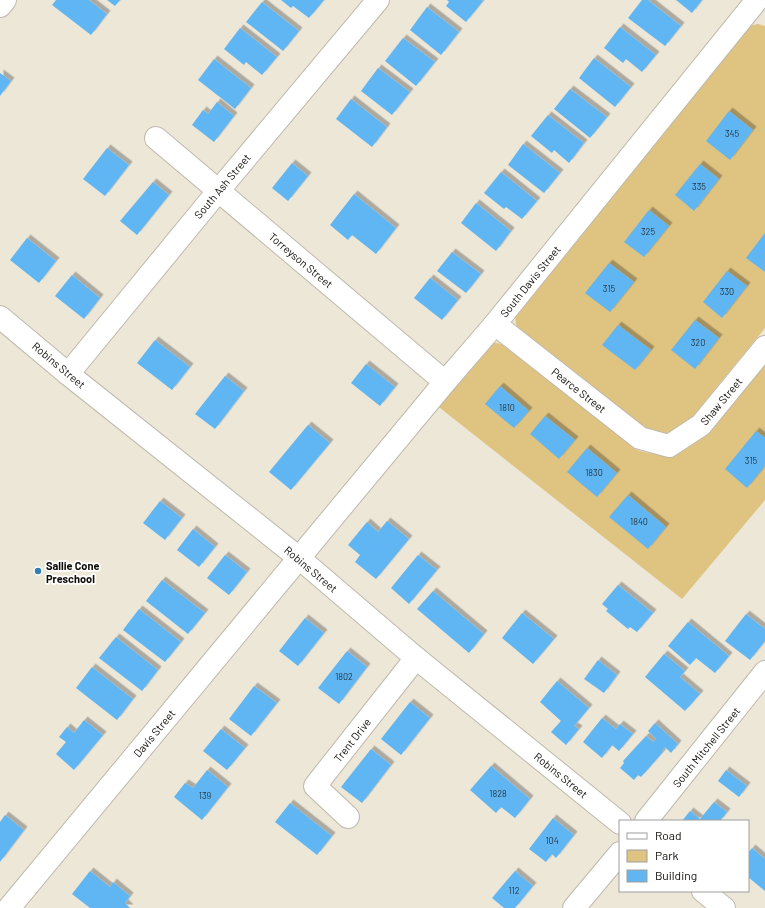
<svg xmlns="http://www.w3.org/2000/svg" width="765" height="908" viewBox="0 0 765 908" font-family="Barlow,sans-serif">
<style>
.green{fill:#dfc380}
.building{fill:#61b6f2;filter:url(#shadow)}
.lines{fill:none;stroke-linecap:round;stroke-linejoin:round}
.minor-casing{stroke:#bfb9ab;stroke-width:24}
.minor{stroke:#fff;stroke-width:22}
.poi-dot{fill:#327fb2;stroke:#fff;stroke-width:1.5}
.labels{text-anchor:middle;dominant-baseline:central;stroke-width:3.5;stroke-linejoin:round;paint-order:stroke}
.number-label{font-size:9px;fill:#243743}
.street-label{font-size:11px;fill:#0f0d09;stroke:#fff}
.poi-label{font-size:11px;font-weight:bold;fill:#0f0d09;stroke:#fff;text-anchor:start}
</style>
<defs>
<filter id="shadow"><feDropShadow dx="3.5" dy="-3.5" stdDeviation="0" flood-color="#0004"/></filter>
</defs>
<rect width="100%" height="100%" fill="#ede7d8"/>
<g class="green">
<path d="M 758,24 L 765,26 L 765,328 L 686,425 L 675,430 L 664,434 L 640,430 L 519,331 L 516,324 L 515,316 L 749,26 Z"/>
<path d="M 492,342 L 506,345 L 637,450 L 648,453 L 659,454 L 765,358 L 765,500 L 682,599 L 435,404 Z"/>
</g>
<g class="building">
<path d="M 56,0 L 89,0 L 107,14 L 91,35 L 52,5 Z"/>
<path d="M 107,0 L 120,0 L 115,6 Z"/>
<path d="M 281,0 L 324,0 L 309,18 L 293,6 L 291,8 Z"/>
<path d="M 447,0 L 481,0 L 483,1 L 466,22 L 446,6 L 449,2 Z"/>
<path d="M 642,0 L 648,0 L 681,26 L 665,46 L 628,18 Z"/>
<path d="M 676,0 L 702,0 L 692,13 Z"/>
<path d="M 262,2 L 299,31 L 283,51 L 246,22 Z"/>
<path d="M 427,7 L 459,32 L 441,55 L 410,30 Z"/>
<path d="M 620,27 L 656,55 L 642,72 L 626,59 L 623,63 L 604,48 Z"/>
<path d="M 240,28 L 277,57 L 262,75 L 246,62 L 244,65 L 224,49 Z"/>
<path d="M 403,38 L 435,62 L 416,86 L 385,61 Z"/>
<path d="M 594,58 L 631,87 L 615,107 L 579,78 Z"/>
<path d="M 214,59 L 251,88 L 235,109 L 198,80 Z"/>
<path d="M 378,68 L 410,92 L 392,115 L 361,91 Z"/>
<path d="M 0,73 L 11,81 L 0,96 Z"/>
<path d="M 570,89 L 607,117 L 590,138 L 554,109 Z"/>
<path d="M 351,99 L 387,127 L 372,147 L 336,119 Z"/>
<path d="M 217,102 L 234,116 L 214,142 L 192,125 L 203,110 L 208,114 Z"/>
<path d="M 729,111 L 753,130 L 730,160 L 706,141 Z"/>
<path d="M 548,115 L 584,143 L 569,163 L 554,150 L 552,153 L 531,136 Z"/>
<path d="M 523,144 L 560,173 L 544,193 L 508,165 Z"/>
<path d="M 107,148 L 129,165 L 105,196 L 83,179 Z"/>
<path d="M 292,163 L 308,176 L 288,201 L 272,188 Z"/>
<path d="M 700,164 L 719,179 L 694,211 L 675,195 Z"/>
<path d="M 501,172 L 537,201 L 522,219 L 506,207 L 504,209 L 484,193 Z"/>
<path d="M 153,182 L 169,195 L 137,235 L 120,221 Z"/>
<path d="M 354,194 L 396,228 L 376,254 L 352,235 L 348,240 L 330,225 Z"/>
<path d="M 476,203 L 511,231 L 496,251 L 461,223 Z"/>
<path d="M 649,210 L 669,226 L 644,257 L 624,242 Z"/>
<path d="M 765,233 L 765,272 L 746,258 Z"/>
<path d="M 27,238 L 56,261 L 39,283 L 10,260 Z"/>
<path d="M 452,252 L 481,274 L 466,293 L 437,271 Z"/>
<path d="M 609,263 L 634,282 L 610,312 L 585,293 Z"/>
<path d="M 727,271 L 747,286 L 722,318 L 703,302 Z"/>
<path d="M 72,275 L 100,298 L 84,319 L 55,296 Z"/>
<path d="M 430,278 L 458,300 L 442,320 L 414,298 Z"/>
<path d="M 695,320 L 719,338 L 695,369 L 671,350 Z"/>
<path d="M 618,325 L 651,350 L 635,370 L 602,345 Z"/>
<path d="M 155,340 L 190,367 L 172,390 L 137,363 Z"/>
<path d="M 366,364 L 395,387 L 380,406 L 351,383 Z"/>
<path d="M 225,376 L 244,391 L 215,429 L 195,414 Z"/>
<path d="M 500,386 L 529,411 L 514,428 L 485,404 Z"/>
<path d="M 545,416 L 575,440 L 559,459 L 530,434 Z"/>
<path d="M 308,425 L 330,443 L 291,490 L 269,472 Z"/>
<path d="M 756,431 L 765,438 L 765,466 L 747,488 L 725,469 Z"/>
<path d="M 587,448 L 617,473 L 597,497 L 567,472 Z"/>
<path d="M 628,495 L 666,527 L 648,549 L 609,517 Z"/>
<path d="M 160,501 L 182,518 L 165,540 L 143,523 Z"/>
<path d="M 387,521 L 409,539 L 376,579 L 355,562 L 360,555 L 348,545 L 367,522 L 378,532 Z"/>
<path d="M 193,529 L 215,547 L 199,567 L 177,550 Z"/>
<path d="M 225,555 L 247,572 L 229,595 L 207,578 Z"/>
<path d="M 418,555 L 437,570 L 409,604 L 391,588 Z"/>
<path d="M 162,580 L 205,613 L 188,634 L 146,601 Z"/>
<path d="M 618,585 L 653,613 L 637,632 L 630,627 L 628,629 L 606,611 L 608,609 L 602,604 Z"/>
<path d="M 433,591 L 484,634 L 469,653 L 417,609 Z"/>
<path d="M 139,609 L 181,642 L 165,662 L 123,630 Z"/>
<path d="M 522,613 L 554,639 L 533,664 L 502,638 Z"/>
<path d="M 746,614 L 765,629 L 765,641 L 750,660 L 725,641 Z"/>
<path d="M 305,618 L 324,633 L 298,666 L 279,651 Z"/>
<path d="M 688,622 L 729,656 L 715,673 L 696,658 L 690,665 L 668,646 Z"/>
<path d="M 116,637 L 158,670 L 142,691 L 99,658 Z"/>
<path d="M 347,651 L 367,667 L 339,704 L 318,688 Z"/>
<path d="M 664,654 L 685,671 L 680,677 L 700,694 L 685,711 L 645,677 Z"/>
<path d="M 598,660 L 617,675 L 604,693 L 584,679 Z"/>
<path d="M 92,667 L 133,699 L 117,720 L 76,688 Z"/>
<path d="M 557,681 L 589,708 L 574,726 L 579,729 L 566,745 L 551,732 L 561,721 L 540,702 Z"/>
<path d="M 254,686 L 277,703 L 251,736 L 229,719 Z"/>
<path d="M 410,702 L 430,718 L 401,755 L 381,739 Z"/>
<path d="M 602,718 L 616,729 L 620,724 L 633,734 L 619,751 L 612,745 L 602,758 L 583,742 Z"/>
<path d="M 84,720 L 103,735 L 74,770 L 56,754 L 66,742 L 59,737 L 67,727 L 74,733 Z"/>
<path d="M 655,723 L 678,744 L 671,753 L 665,747 L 662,751 L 663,752 L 641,777 L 638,775 L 634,780 L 620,768 L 624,763 L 623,761 L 646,736 L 653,742 L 656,739 L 648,731 Z"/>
<path d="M 221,729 L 245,748 L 227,770 L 203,751 Z"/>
<path d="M 371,749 L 391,765 L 362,803 L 341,787 Z"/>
<path d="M 491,766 L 530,799 L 515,818 L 501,807 L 496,813 L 470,790 Z"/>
<path d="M 207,770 L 228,787 L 202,820 L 174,797 L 185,783 L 193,788 Z"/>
<path d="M 726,770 L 747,786 L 739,797 L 718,781 Z"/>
<path d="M 714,802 L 727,812 L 720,821 L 682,821 L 690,811 L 700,819 Z"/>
<path d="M 290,803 L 332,836 L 317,855 L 275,822 Z"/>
<path d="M 5,815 L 24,830 L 0,862 L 0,822 Z"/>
<path d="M 553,818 L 574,835 L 556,858 L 552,854 L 546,862 L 529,849 Z"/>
<path d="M 752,848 L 765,859 L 765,891 L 748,877 L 748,853 Z"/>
<path d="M 90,871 L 110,887 L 113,882 L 130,896 L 125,903 L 130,908 L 90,908 L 72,894 Z"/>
<path d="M 515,871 L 533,886 L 515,908 L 504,908 L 492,898 Z"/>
</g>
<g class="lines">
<defs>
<g id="minor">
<path d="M 0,6 L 5,0"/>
<path d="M 156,138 L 445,382"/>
<path d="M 0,317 L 68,374 L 299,558 L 416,658 L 620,823"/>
<path d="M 495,324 L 640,438 L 669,446 L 701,425 L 765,347"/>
<path d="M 68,374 L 219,190 L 378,0"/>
<path d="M 348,817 L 315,786 L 416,658"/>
<path d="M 646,821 L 765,672"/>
<path d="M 703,891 L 724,908"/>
<path d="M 9,908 L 299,558 L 445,382 L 495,324 L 757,0"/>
<path d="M 574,908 L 620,853"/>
</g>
</defs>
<use href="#minor" class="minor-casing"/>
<use href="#minor" class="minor"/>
</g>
<circle class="poi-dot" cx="38" cy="571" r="4"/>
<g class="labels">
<g class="number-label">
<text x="732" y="133">345</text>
<text x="699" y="186">335</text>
<text x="648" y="231">325</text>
<text x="609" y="288">315</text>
<text x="727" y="291">330</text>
<text x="698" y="342">320</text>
<text x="507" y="407">1810</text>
<text x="751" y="460">315</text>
<text x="594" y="472">1830</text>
<text x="639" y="521">1840</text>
<text x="344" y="676">1802</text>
<text x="498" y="793">1828</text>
<text x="205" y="795">139</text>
<text x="552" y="840">104</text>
<text x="514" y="890">112</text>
</g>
<g class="street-label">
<text transform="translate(222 186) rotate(-50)">South Ash Street</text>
<text transform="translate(301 260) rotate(40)">Torreyson Street</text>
<text transform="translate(530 281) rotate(-51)">South Davis Street</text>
<text transform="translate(59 365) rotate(40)">Robins Street</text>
<text transform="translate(579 390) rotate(38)">Pearce Street</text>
<text transform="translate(721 401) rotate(-50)">Shaw Street</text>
<text transform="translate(311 569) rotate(40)">Robins Street</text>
<text transform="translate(154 733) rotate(-50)">Davis Street</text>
<text transform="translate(352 740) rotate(-52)">Trent Drive</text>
<text transform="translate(706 747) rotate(-51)">South Mitchell Street</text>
<text transform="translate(561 775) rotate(39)">Robins Street</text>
</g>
<g class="poi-label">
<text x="46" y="565">Sallie Cone<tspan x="46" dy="13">Preschool</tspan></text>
</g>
</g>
<rect x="619" y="820" width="130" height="72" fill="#ffffff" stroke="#9f9e9d"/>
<rect x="627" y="833" width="20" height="6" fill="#ffffff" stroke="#9f9e9d"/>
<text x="655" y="840" font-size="12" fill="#0f0d09">Road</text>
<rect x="627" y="850" width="20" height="12" fill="#dfc380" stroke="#9f9e9d"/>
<text x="655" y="860" font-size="12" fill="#0f0d09">Park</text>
<rect x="627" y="870" width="20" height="12" fill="#61b6f2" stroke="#9f9e9d"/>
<text x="655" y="880" font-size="12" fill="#0f0d09">Building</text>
</svg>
